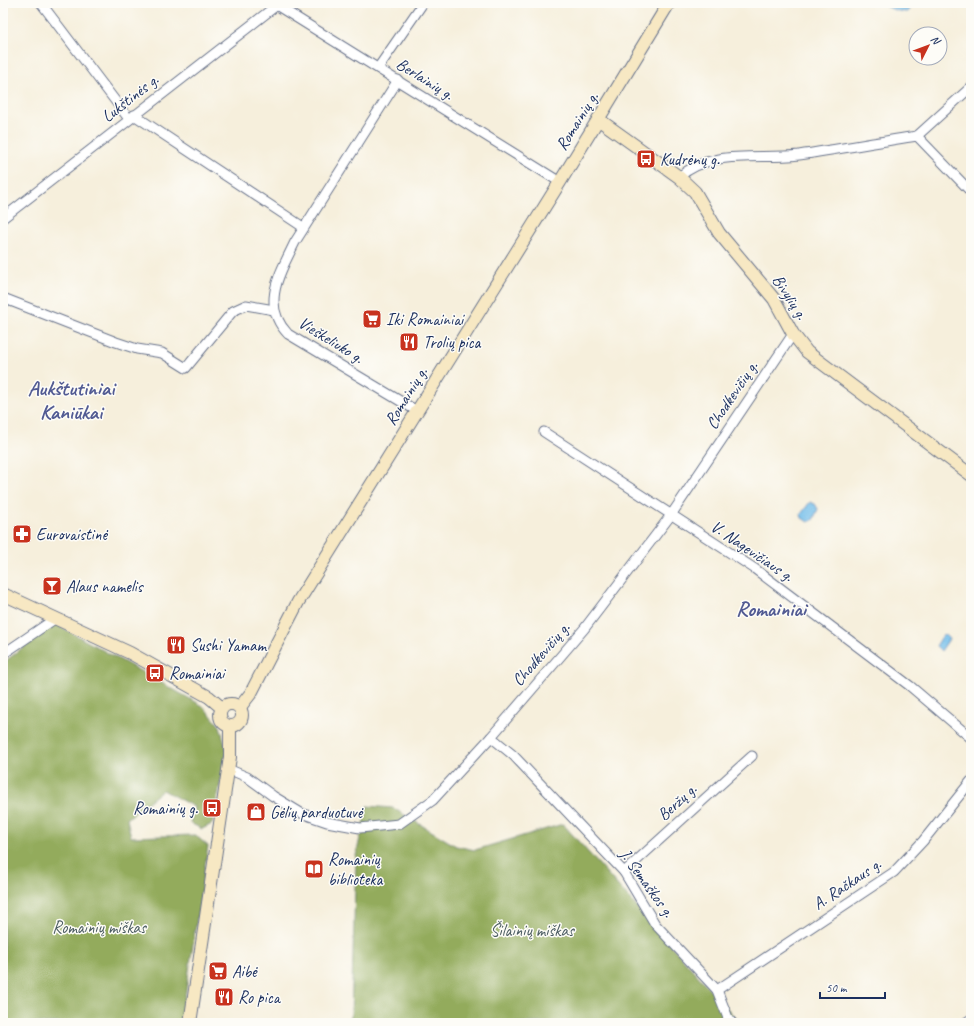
<svg xmlns="http://www.w3.org/2000/svg" width="974" height="1026" viewBox="0 0 974 1026" font-family="Caveat,sans-serif">
<style>
.forest{fill:#93ab5c;stroke:#576d5d}
.water{fill:#6fbce9;stroke:#4576a4}
.lines{fill:none;stroke-linecap:round;stroke-linejoin:round}
.street-casing{stroke:#68728a;stroke-width:11}
.secondary-casing{stroke:#68728a;stroke-width:14}
.street{stroke:#fff;stroke-width:9}
.secondary{stroke:#f7e8c3;stroke-width:12}
.labels{text-anchor:middle;dominant-baseline:central;stroke-width:3;stroke-linejoin:round;paint-order:stroke}
.street-label{font-size:17px;fill:#1b2f5e;stroke:#fdfcf7}
.poi-label{font-size:17px;fill:#1b2f5e;stroke:#fdfcf7;text-anchor:start}
.park-label{font-size:17px;fill:#4b5c61;stroke:#fdfcf7}
.district-label{font-size:21px;font-weight:bold;fill:#525b93;stroke:#fdfcf7}
</style>
<rect width="100%" height="100%" fill="#fdfcf7"/>
<filter id="ink" filterUnits="userSpaceOnUse"><feTurbulence type="fractalNoise" baseFrequency=".025" numOctaves="2"/><feDisplacementMap in="SourceGraphic" scale="8" xChannelSelector="R" yChannelSelector="G"/><feConvolveMatrix kernelMatrix="1 2 1 2 8 2 1 2 1" color-interpolation-filters="sRGB"/></filter>
<filter id="wash" filterUnits="userSpaceOnUse"><feTurbulence type="fractalNoise" baseFrequency=".012" numOctaves="4" result="noise"/><feDisplacementMap in="SourceGraphic" scale="16" xChannelSelector="R" yChannelSelector="G"/><feGaussianBlur stdDeviation="0.9" result="paint"/><feColorMatrix in="noise" values="0 0 0 0 0 0 0 0 0 0 0 0 0 0 0 0 0 1.4 0 .05"/><feComposite in="paint" operator="in"/></filter>
<g filter="url(#wash)">
<rect width="100%" height="100%" fill="#f6efdc"/>
<g class="forest">
<path d="M 54,623 L 203,706 L 220,726 L 227,751 L 212,824 L 202,829 L 190,823 L 194,807 L 163,790 L 127,819 L 131,837 L 195,835 L 208,846 L 181,1023 L 3,1023 L 3,663 Z"/>
<path d="M 367,806 L 393,808 L 456,846 L 475,850 L 563,824 L 740,1023 L 349,1023 L 351,1016 L 356,856 Z"/>
</g>
<g class="water">
<path d="M 882,3 L 905,3 L 909,9 L 908,12 C 899,12 889,9 882,3 Z"/>
<path d="M 810,502 L 815,504 L 818,509 L 813,520 L 808,522 L 802,518 L 801,514 Z"/>
<path d="M 943,635 L 945,635 L 949,639 L 941,651 L 936,646 Z"/>
</g>
</g>
<g filter="url(#ink)">
<g class="lines">
<defs>
<g id="street">
<path d="M 41,3 L 129,119"/>
<path d="M 273,3 L 560,182"/>
<path d="M 378,68 L 423,3"/>
<path d="M 398,80 L 295,242 C 280,273 260,305 288,334 L 417,411"/>
<path d="M 134,115 L 303,227"/>
<path d="M 917,136 L 971,87"/>
<path d="M 679,177 C 712,148 759,160 799,155 C 839,149 878,142 917,136 L 971,192"/>
<path d="M 3,218 L 277,5"/>
<path d="M 3,298 L 116,342 L 137,349 L 162,353 L 186,368 L 233,311 L 246,305 L 274,310"/>
<path d="M 544,432 L 755,569 L 910,686 L 971,738"/>
<path d="M 3,654 L 56,618"/>
<path d="M 491,737 L 513,755 L 624,872 L 655,924 L 717,990 L 728,1018 L 732,1023"/>
<path d="M 228,769 L 247,777 L 273,796 L 301,813 L 327,822 L 360,828 L 399,824 L 433,800 L 491,737 L 584,629 L 671,515 L 793,334"/>
<path d="M 624,872 L 752,756"/>
<path d="M 717,990 L 894,872 L 923,841 L 971,781"/>
<path d="M 965,1023 L 971,1019"/>
</g>
<g id="secondary">
<path d="M 598,119 L 679,177 L 695,192 L 719,233 L 774,299 L 793,334 L 807,352 L 971,475"/>
<path d="M 3,594 L 130,653 L 209,697 L 222,708"/>
<circle cx="231" cy="715" r="11"/>
<path d="M 240,707 L 251,693 L 298,602 L 560,182 L 669,3"/>
<path d="M 190,1023 L 230,757 L 230,726"/>
</g>
</defs>
<use href="#street" class="street-casing"/>
<use href="#secondary" class="secondary-casing"/>
<use href="#street" class="street"/>
<use href="#secondary" class="secondary"/>
</g>
</g>
<defs>
<symbol id="bus-square" viewBox="-11 -11 22 22"><rect x="-9" y="-9" width="18" height="18" rx="4" fill="#c8321e" stroke="#fdfcf7"/><path d="M-5-6H5V4H4V6H2V4H-2V6H-4V4H-5ZM-3.5-4V0h7V-4ZM-3.5 1.2v1.5H-2V1.2ZM2 1.2v1.5H3.5V1.2Z" fill="#fff"/></symbol>
<symbol id="supermarket-square" viewBox="-11 -11 22 22"><rect x="-9" y="-9" width="18" height="18" rx="4" fill="#c8321e" stroke="#fdfcf7"/><path d="M-6-5.5h2.5l.6 2H6L4.5 2H-2.5L-4.4-4H-6ZM-1.5 3.2a1.3 1.3 0 1 0 .1 0ZM3 3.2a1.3 1.3 0 1 0 .1 0Z" fill="#fff"/></symbol>
<symbol id="restaurant-square" viewBox="-11 -11 22 22"><rect x="-9" y="-9" width="18" height="18" rx="4" fill="#c8321e" stroke="#fdfcf7"/><path d="M-5-6h1v4h1v-4h1v4h1v-4h1v5L-1.5 .5V6h-2V.5L-5-1ZM5-6V6H3V1.5H1.5Q1.5-4 5-6Z" fill="#fff"/></symbol>
<symbol id="pharmacy-square" viewBox="-11 -11 22 22"><rect x="-9" y="-9" width="18" height="18" rx="4" fill="#c8321e" stroke="#fdfcf7"/><path d="M-2-6h4v4h4v4h-4v4h-4v-4h-4v-4h4Z" fill="#fff"/></symbol>
<symbol id="bar-square" viewBox="-11 -11 22 22"><rect x="-9" y="-9" width="18" height="18" rx="4" fill="#c8321e" stroke="#fdfcf7"/><path d="M-6-5H6L.8 .8V4.5H3.5V6h-7V4.5H-.8V.8Z" fill="#fff"/></symbol>
<symbol id="shop-square" viewBox="-11 -11 22 22"><rect x="-9" y="-9" width="18" height="18" rx="4" fill="#c8321e" stroke="#fdfcf7"/><path d="M-5-2.5h2.3a2.7 3.5 0 0 1 5.4 0H5L5.5 6h-11ZM-1.5-2.5h3a1.5 2.3 0 0 0-3 0Z" fill="#fff"/></symbol>
<symbol id="library-square" viewBox="-11 -11 22 22"><rect x="-9" y="-9" width="18" height="18" rx="4" fill="#c8321e" stroke="#fdfcf7"/><path d="M-6-4Q-3-5.5-.7-3.5V5Q-3 3-6 4ZM6-4Q3-5.5 .7-3.5V5Q3 3 6 4Z" fill="#fff"/></symbol>
</defs>
<g fill-rule="evenodd">
<use href="#bus-square" x="635" y="148" width="22" height="22"/>
<use href="#supermarket-square" x="361" y="308" width="22" height="22"/>
<use href="#restaurant-square" x="398" y="331" width="22" height="22"/>
<use href="#pharmacy-square" x="11" y="523" width="22" height="22"/>
<use href="#bar-square" x="41" y="575" width="22" height="22"/>
<use href="#restaurant-square" x="165" y="634" width="22" height="22"/>
<use href="#bus-square" x="144" y="662" width="22" height="22"/>
<use href="#bus-square" x="201" y="797" width="22" height="22"/>
<use href="#shop-square" x="245" y="801" width="22" height="22"/>
<use href="#library-square" x="303" y="858" width="22" height="22"/>
<use href="#supermarket-square" x="207" y="960" width="22" height="22"/>
<use href="#restaurant-square" x="213" y="986" width="22" height="22"/>
</g>
<g class="labels">
<g class="street-label">
<text transform="translate(425 79) rotate(32)">Berlainių g.</text>
<text transform="translate(130 98) rotate(-38)">Lukštinės g.</text>
<text transform="translate(577 121) rotate(-58)">Romainių g.</text>
<text transform="translate(790 297) rotate(57)">Bivylių g.</text>
<text transform="translate(331 340) rotate(32)">Vieškeliuko g.</text>
<text transform="translate(732 395) rotate(-56)">Chodkevičių g.</text>
<text transform="translate(406 396) rotate(-58)">Romainių g.</text>
<text transform="translate(752 551) rotate(34)">V. Nagevičiaus g.</text>
<text transform="translate(541 654) rotate(-49)">Chodkevičių g.</text>
<text transform="translate(677 802) rotate(-42)">Beržų g.</text>
<text transform="translate(647 883) rotate(54)">J. Semaškos g.</text>
<text transform="translate(847 884) rotate(-34)">A. Račkaus g.</text>
</g>
<g class="poi-label">
<text x="660" y="159">Kudrėnų g.</text>
<text x="386" y="319">Iki Romainiai</text>
<text x="423" y="342">Trolių pica</text>
<text x="36" y="534">Eurovaistinė</text>
<text x="66" y="586">Alaus namelis</text>
<text x="190" y="645">Sushi Yamam</text>
<text x="169" y="673">Romainiai</text>
<text x="198" y="808" text-anchor="end">Romainių g.</text>
<text x="270" y="812">Gėlių parduotuvė</text>
<text x="328" y="859">Romainių<tspan x="328" dy="20">biblioteka</tspan></text>
<text x="232" y="971">Aibė</text>
<text x="238" y="997">Ro pica</text>
</g>
<g class="park-label">
<text x="99" y="927">Romainių miškas</text>
<text x="532" y="930">Šilainių miškas</text>
</g>
<g class="district-label">
<text x="71" y="388">Aukštutiniai<tspan x="71" dy="24">Kaniūkai</tspan></text>
<text x="771" y="609">Romainiai</text>
</g>
</g>
<rect width="974" height="1026" fill="none" stroke="#fdfcf7" stroke-width="16"/>
<g transform="translate(928 46) rotate(48)"><circle r="19" fill="#fdfcf7" stroke="#a3aaba"/>
<path d="M0-3L7 15L0 10L-7 15Z" fill="#c8321e"/>
<text y="-6" font-size="11" font-weight="bold" text-anchor="middle" fill="#1b2f5e">N</text>
</g>
<path d="M820 992v6h65v-6" fill="none" stroke="#1b2f5e" stroke-width="2"/>
<text x="826" y="992" font-size="12" fill="#1b2f5e" stroke="#fdfcf7" stroke-width="3" paint-order="stroke">50 m</text>
</svg>
